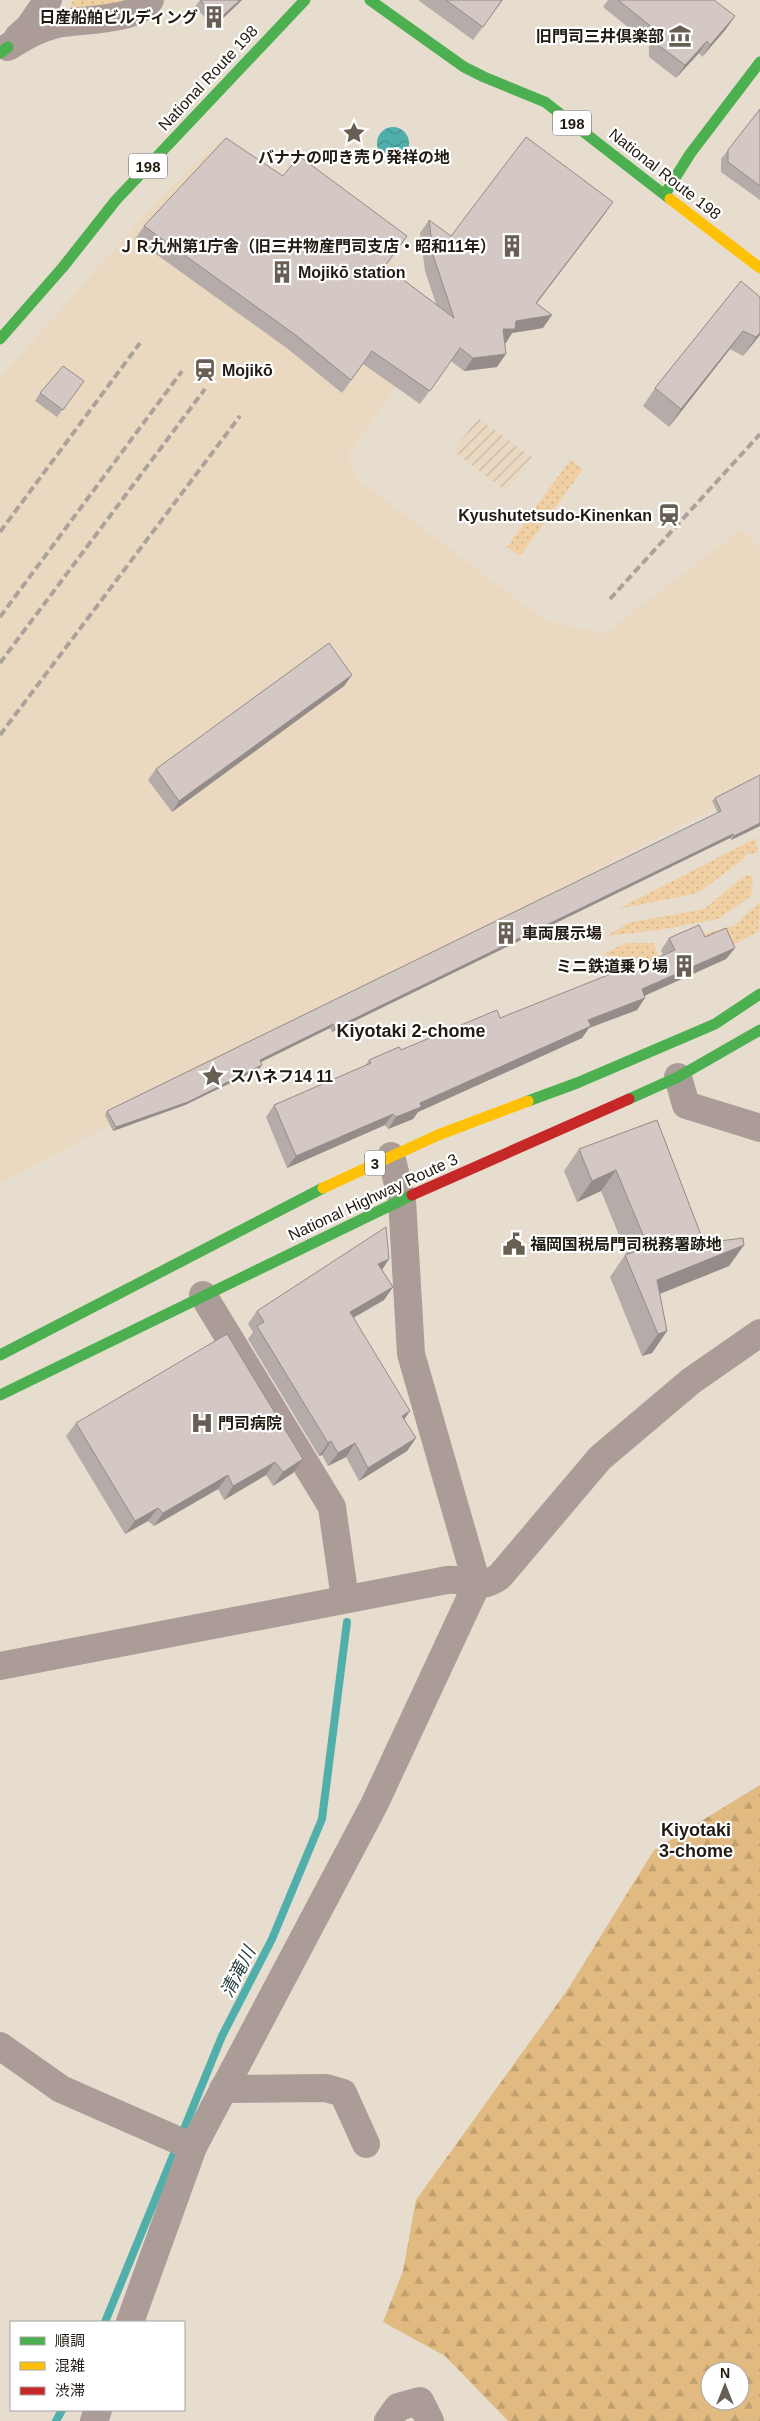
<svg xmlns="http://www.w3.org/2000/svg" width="760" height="2421" viewBox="0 0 760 2421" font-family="Helvetica,'Noto Sans JP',sans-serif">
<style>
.built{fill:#ead8c1}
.industrial{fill:url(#industrial-furrows)}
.grass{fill:url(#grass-dots)}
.forest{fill:url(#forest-firs);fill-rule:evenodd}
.water{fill:url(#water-waves)}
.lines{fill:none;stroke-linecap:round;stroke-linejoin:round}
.stream{stroke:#51afab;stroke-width:8}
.street{stroke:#ab9c98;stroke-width:28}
.fast{stroke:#4caf50;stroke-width:11}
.slow{stroke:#ffc107;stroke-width:11}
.jam{stroke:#c62828;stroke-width:11}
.rail{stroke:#ada29b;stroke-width:4;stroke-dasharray:8 4;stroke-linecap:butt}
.wall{fill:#b5aca9}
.shaded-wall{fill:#948c89}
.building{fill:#d3c8c4;stroke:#948c89}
.labels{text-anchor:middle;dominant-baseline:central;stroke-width:4.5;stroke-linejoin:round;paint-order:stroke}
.shield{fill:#fff;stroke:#645f59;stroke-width:1}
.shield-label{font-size:15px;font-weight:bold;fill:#221b12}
.poi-label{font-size:16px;font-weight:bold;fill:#221b12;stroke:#fff;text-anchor:start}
.street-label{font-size:16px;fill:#221b12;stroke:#fff}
.neighbourhood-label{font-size:18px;font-weight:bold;fill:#221b12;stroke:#fff}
.water-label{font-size:18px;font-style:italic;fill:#243e3e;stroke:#fff}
</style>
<defs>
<pattern id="industrial-furrows" width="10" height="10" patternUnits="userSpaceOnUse" patternTransform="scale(1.25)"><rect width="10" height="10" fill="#ead8c1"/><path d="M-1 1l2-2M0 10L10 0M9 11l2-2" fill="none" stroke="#c8b9a5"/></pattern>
<pattern id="grass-dots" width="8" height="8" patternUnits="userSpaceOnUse" patternTransform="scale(1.25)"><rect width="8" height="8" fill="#f0d0a3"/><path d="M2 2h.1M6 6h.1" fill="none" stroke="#ceb28b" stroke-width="1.8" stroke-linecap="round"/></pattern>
<pattern id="forest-firs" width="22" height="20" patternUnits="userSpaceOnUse" patternTransform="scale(1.25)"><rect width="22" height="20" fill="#e0ba80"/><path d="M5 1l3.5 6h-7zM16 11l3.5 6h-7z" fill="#c09f6e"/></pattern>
<pattern id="water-waves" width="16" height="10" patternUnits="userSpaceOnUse" patternTransform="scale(1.25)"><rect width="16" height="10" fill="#51afab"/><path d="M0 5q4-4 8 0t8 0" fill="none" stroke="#438e8a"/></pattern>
</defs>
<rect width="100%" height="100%" fill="#e7ddcf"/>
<path class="built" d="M 229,139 L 380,244 L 407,284 L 441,320 L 348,455 L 356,478 L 545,620 L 604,634 L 742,529 L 760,546 L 760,784 L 0,1183 L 0,378 L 158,200 L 213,146 Z"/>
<path class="industrial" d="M 478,418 L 532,457 L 506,491 L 453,451 Z"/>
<g class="grass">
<path d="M 73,0 L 134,0 L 122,5 L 70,10 Z"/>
<path d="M 570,460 L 583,469 L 520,556 L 507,547 Z"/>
<path d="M 756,838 L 758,853 L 746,854 L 745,858 L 698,893 L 618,909 Z"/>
<path d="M 746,875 L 753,876 L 751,896 L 718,919 L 659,930 L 607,936 L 628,923 L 704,909 Z"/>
<path d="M 760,902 L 759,931 L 724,950 L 703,945 L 703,934 L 734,926 Z"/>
<path d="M 626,943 L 653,943 L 661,960 L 644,967 L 603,954 Z"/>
</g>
<path class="forest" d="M 760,1785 L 760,2421 L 508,2421 L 445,2356 L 383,2322 L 403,2271 L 416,2200 L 568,1989 L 654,1850 ZM 710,2371 L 740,2371 L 740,2401 L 710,2401 Z"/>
<circle class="water" cx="393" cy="143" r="16"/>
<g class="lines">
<g class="stream">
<path d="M 105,2322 L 222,2036 L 272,1939 L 322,1819 L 347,1622"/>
<path d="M 56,2421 L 62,2410"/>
</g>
<g class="street">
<path d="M 18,37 L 29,27 L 48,0"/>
<path d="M 8,47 C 24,37 39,28 57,24 C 82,19 134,22 150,0"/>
<path d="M 678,1077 L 686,1105 L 760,1128"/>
<path d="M 203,1295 L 332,1507 L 345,1599"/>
<path d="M 0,1666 L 447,1580 C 470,1578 479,1592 500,1576 L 600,1458 L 691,1381 L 760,1333"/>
<path d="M 0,2046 L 61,2089 L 193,2147"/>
<path d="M 223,2089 L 326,2088 L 343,2093 L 366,2144"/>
<path d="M 130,2322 L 193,2147 L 374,1805 L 477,1584 L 411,1354 L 402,1200 L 391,1156"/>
<path d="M 94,2421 L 98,2410"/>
<path d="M 388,2421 L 398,2407 L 420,2401 L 430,2421"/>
</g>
<g class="fast">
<path d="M 370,0 L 464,67 L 484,77 L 545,102 L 670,199"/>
<path d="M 0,53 L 8,47"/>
<path d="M 665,194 L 690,154 L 760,62"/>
<path d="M 0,339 L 63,267 L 116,200 L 305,0"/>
<path d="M 629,1099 L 678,1077 L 760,1030"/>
<path d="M 528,1101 L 577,1083 L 715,1024 L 760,994"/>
<path d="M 0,1355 L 323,1188"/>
<path d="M 0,1395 L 412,1195"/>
</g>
<g class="slow">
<path d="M 670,199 L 760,268"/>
<path d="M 323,1188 L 438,1135 L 528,1101"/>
</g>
<path class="jam" d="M 412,1195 L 629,1099"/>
<g class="rail">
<path d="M 0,532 L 140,343"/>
<path d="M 610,599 L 760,434"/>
<path d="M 0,617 L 182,371"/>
<path d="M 0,663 L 205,389"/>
<path d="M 0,735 L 240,416"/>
</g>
</g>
<g class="wall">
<path d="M 200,0 L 242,0 L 214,27 L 195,7 Z"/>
<path d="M 418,0 L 503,0 L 473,40 Z"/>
<path d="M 608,0 L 714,0 L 735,16 L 726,29 L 702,57 L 699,53 L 676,78 L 649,57 L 649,44 L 603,7 Z"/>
<path d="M 760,109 L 760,200 L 721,172 L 721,159 Z"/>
<path d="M 283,176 L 407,236 L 385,266 L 436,304 L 425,271 L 420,233 L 429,220 L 451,236 L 613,202 L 537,303 L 543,328 L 512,333 L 505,343 L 497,367 L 464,371 L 451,361 L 420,404 L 363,364 L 342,393 L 288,349 L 135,239 L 144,226 Z"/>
<path d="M 741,281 L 760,335 L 743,356 L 730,349 L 669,427 L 643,406 L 655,388 Z"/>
<path d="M 84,381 L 57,417 L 35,401 L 40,393 Z"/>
<path d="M 352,675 L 344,686 L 172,812 L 148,780 L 156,769 Z"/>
<path d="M 715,798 L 760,826 L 731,840 L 730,838 L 332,1032 L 330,1028 L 261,1062 L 259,1069 L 185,1105 L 113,1131 L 105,1115 L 107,1111 L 718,813 L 712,801 Z"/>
<path d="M 705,937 L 735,948 L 726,959 L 644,996 L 637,1010 L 589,1028 L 582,1038 L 418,1112 L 413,1119 L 388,1129 L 385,1125 L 287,1168 L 266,1117 L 274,1105 L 365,1066 L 369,1060 L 500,1018 L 619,974 L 663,955 L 661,950 L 669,938 Z"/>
<path d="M 657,1120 L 704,1243 L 744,1245 L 729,1266 L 660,1294 L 667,1331 L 652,1353 L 642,1356 L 610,1277 L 625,1255 L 627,1255 L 601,1191 L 577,1202 L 564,1171 L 579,1149 Z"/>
<path d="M 389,1259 L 382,1270 L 393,1287 L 384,1300 L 354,1317 L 404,1419 L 416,1438 L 407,1451 L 359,1481 L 346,1457 L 328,1466 L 322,1455 L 319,1456 L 248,1339 L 253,1332 L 248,1324 L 257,1311 Z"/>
<path d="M 76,1423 L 303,1459 L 293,1473 L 273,1486 L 266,1475 L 224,1500 L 218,1489 L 154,1526 L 148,1521 L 125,1534 L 66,1436 Z"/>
</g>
<g class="shaded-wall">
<path d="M 240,0 L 242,0 L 214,27 L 219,19 Z"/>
<path d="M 735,16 L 726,29 L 702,57 L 710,45 Z"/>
<path d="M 707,41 L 699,53 L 676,78 L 685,65 Z"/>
<path d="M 613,202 L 604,215 L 527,316 L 536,303 Z"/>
<path d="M 552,315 L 543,328 L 512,333 L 506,343 L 494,343 L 503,329 L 516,321 Z"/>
<path d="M 743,331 L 730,349 L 669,427 L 681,409 Z"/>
<path d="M 760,333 L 760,335 L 743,356 L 756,337 Z"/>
<path d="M 506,354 L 497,367 L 464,371 L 473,358 Z"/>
<path d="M 352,675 L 344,686 L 172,812 L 179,801 Z"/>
<path d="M 760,823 L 760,826 L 731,840 L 734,836 Z"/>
<path d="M 733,834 L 730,838 L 332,1032 L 335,1028 Z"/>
<path d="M 735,948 L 726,959 L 633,1001 L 642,989 Z"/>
<path d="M 645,998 L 637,1010 L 589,1028 L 582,1038 L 418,1112 L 413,1119 L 388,1129 L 396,1117 L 420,1103 L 588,1020 Z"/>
<path d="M 333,1024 L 330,1028 L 257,1064 L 260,1060 Z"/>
<path d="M 262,1065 L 259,1069 L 185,1105 L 113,1131 L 116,1127 Z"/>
<path d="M 393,1114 L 385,1125 L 287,1168 L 296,1156 Z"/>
<path d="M 616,1170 L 601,1191 L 577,1202 L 592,1181 Z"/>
<path d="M 744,1245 L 729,1266 L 644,1300 L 657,1280 Z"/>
<path d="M 389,1259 L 380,1273 L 378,1264 Z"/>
<path d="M 393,1287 L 384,1300 L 341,1325 L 350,1312 Z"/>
<path d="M 667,1331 L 652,1353 L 642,1356 L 658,1334 Z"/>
<path d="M 410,1411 L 401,1424 L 402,1416 Z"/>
<path d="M 416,1438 L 407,1451 L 359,1481 L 368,1468 Z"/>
<path d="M 331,1441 L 322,1455 L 319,1456 L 328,1443 Z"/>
<path d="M 355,1443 L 346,1457 L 328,1466 L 338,1453 Z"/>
<path d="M 303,1459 L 293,1473 L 273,1486 L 283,1472 Z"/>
<path d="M 275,1462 L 266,1475 L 224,1500 L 233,1486 Z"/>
<path d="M 228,1475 L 218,1489 L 154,1526 L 163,1513 Z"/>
<path d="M 158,1508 L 148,1521 L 125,1534 L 135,1521 Z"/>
</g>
<g class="building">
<path d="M 200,0 L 240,0 L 219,19 Z"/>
<path d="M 446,0 L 502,0 L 483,27 Z"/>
<path d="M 618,0 L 714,0 L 735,16 L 710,45 L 707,41 L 685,65 L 658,45 L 658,32 Z"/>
<path d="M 760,109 L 760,186 L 728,162 L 728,150 Z"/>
<path d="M 526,137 L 613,202 L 536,303 L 552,315 L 516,321 L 515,329 L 503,329 L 506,354 L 473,358 L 460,348 L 430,391 L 372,351 L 351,380 L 297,336 L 144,226 L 226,138 L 283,176 L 299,156 L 407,236 L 385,266 L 454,318 L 434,258 L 429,220 L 451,236 Z"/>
<path d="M 741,281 L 760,297 L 760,333 L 756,337 L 743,331 L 681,409 L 655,388 Z"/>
<path d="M 63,366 L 84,381 L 63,410 L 40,393 Z"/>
<path d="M 329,643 L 352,675 L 179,801 L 156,769 Z"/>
<path d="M 760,775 L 760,823 L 734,836 L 733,834 L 335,1028 L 333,1024 L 260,1060 L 262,1065 L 188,1102 L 116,1127 L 107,1111 L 721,811 L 715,798 Z"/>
<path d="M 699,925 L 705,937 L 726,928 L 735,948 L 642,989 L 645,998 L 588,1020 L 591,1026 L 420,1103 L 421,1107 L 396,1117 L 393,1114 L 296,1156 L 274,1105 L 371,1063 L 369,1060 L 399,1047 L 401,1050 L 497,1010 L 500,1018 L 618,971 L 619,974 L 675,950 L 669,938 Z"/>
<path d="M 657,1120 L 704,1243 L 743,1238 L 744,1245 L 657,1280 L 667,1331 L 658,1334 L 625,1255 L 648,1247 L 616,1170 L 592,1181 L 579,1149 Z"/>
<path d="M 386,1227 L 389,1259 L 378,1264 L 393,1287 L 350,1312 L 410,1411 L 402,1416 L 416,1438 L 368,1468 L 355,1443 L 338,1453 L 331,1441 L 328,1443 L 257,1326 L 264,1322 L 257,1311 Z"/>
<path d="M 227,1334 L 303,1459 L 283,1472 L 275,1462 L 233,1486 L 228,1475 L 163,1513 L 158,1508 L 135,1521 L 76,1423 Z"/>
</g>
<defs>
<symbol id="building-bare" viewBox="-9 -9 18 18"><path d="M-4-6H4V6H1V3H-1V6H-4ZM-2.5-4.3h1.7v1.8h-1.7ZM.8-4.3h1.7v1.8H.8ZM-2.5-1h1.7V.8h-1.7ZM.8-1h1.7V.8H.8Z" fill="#675f54" stroke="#fff" stroke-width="2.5" paint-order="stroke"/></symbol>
<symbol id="museum-bare" viewBox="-9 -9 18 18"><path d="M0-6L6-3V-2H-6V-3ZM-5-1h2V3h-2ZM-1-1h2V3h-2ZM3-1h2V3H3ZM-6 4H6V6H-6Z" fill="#675f54" stroke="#fff" stroke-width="2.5" paint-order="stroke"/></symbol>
<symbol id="sight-bare" viewBox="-9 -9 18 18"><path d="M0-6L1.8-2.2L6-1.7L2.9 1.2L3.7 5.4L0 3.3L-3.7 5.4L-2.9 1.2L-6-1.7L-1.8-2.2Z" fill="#675f54" stroke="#fff" stroke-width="2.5" paint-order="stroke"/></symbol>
<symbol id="station-bare" viewBox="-9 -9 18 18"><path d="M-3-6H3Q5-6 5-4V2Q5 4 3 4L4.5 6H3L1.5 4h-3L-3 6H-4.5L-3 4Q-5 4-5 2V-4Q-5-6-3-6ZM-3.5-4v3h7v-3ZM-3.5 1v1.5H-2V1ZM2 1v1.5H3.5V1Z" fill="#675f54" stroke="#fff" stroke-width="2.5" paint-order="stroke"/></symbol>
<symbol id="civic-bare" viewBox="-9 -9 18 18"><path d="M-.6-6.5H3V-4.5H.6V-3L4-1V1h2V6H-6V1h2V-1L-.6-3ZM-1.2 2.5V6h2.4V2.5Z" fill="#675f54" stroke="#fff" stroke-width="2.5" paint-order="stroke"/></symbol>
<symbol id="hospital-bare" viewBox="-9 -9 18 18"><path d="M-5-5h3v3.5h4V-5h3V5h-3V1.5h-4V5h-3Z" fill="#675f54" stroke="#fff" stroke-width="2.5" paint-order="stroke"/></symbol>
</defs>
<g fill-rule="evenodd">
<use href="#building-bare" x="198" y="1" width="32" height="32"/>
<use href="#museum-bare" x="664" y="20" width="32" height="32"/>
<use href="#sight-bare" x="338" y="117" width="32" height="32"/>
<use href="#building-bare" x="496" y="230" width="32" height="32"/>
<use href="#building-bare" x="266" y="256" width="32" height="32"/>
<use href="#station-bare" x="189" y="354" width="32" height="32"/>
<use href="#station-bare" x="653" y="499" width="32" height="32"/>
<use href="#building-bare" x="490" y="917" width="32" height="32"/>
<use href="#building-bare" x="668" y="950" width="32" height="32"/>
<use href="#sight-bare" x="197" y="1060" width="32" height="32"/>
<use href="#civic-bare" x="498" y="1228" width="32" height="32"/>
<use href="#hospital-bare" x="186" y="1407" width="32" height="32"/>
</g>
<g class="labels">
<g class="shield">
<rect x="553" y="110.5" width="38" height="25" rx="4"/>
<rect x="129" y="153.5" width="38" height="25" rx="4"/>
<rect x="365" y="1150.5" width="20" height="25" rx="4"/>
</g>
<g class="shield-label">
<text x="572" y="123">198</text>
<text x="148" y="166">198</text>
<text x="375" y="1163">3</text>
</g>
<g class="poi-label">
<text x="198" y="17" text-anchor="end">日産船舶ビルディング</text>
<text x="664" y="36" text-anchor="end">旧門司三井倶楽部</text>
<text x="354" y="157" text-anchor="middle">バナナの叩き売り発祥の地</text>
<text x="496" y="246" text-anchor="end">ＪＲ九州第1庁舎（旧三井物産門司支店・昭和11年）</text>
<text x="298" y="272">Mojikō station</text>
<text x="222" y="370">Mojikō</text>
<text x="652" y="515" text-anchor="end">Kyushutetsudo-Kinenkan</text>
<text x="522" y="933">車両展示場</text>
<text x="668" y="966" text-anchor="end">ミニ鉄道乗り場</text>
<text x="230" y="1076">スハネフ14 11</text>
<text x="530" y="1244">福岡国税局門司税務署跡地</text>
<text x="218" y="1423">門司病院</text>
</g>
<g class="street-label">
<text transform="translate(208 78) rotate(-47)">National Route 198</text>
<text transform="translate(665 174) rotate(38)">National Route 198</text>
<text transform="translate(373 1197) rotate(-25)">National Highway Route 3</text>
</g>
<g class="neighbourhood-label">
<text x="411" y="1031">Kiyotaki 2-chome</text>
<text x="696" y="1830">Kiyotaki<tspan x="696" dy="21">3-chome</tspan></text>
</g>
<g class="water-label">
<text transform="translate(238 1972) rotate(-63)">清滝川</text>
</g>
</g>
<rect x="10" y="2321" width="175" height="90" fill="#ffffff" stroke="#a7a4a0"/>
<rect x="20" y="2337" width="25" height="8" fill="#4caf50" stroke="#a7a4a0"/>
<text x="55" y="2346" font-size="15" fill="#221b12">順調</text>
<rect x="20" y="2362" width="25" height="8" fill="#ffc107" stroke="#a7a4a0"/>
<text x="55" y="2371" font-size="15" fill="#221b12">混雑</text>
<rect x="20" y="2387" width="25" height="8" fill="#c62828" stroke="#a7a4a0"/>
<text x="55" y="2396" font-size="15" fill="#221b12">渋滞</text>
<g transform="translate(725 2386)"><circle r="24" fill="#ffffff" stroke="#a7a4a0"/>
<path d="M0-4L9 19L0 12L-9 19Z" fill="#675f54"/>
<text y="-8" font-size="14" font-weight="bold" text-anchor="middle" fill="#221b12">N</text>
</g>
</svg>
